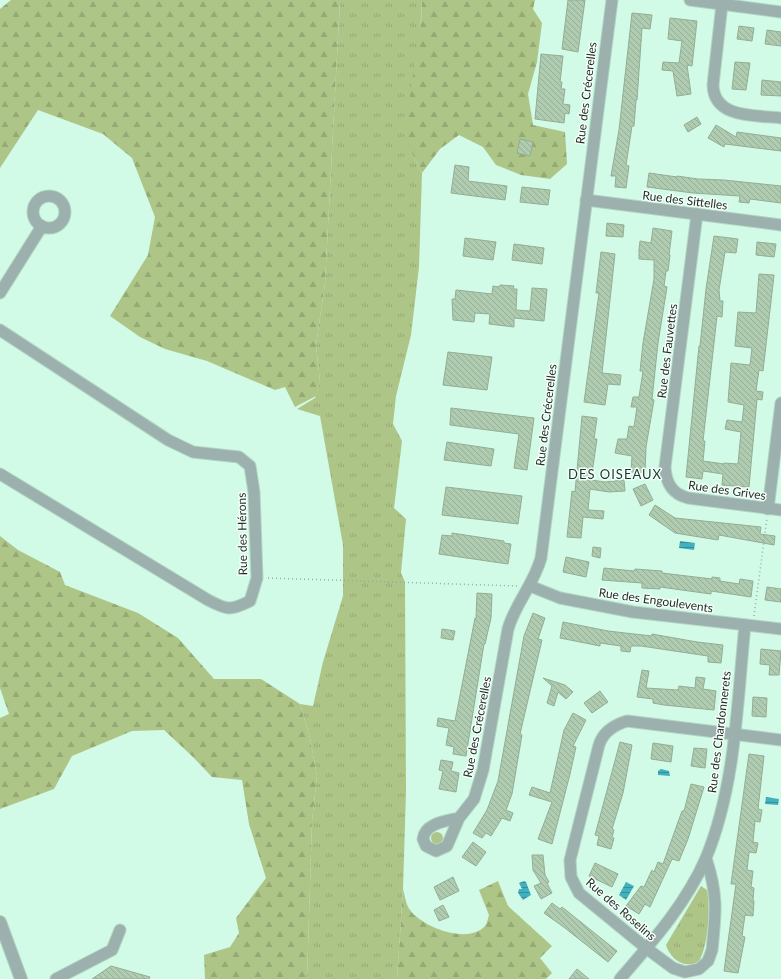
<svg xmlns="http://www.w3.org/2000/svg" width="781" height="979" viewBox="0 0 781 979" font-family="Lato,sans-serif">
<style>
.grass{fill:url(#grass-tufts)}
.forest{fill:url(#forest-firs)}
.water{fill:url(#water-rules)}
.building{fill:url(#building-back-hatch);stroke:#92ae93}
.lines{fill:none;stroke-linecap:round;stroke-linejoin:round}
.minor-casing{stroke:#b0d5c4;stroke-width:13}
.tertiary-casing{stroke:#b0d5c4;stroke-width:14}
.path{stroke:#90afa1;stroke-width:1.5;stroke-dasharray:1 3;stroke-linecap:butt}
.minor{stroke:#9cb0ad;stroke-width:11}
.tertiary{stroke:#9cb0ad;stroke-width:12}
.labels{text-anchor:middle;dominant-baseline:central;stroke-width:3;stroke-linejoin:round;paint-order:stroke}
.street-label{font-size:12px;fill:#1c2c25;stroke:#f6fefa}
.neighbourhood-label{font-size:13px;letter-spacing:1px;fill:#15392c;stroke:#f6fefa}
</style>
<defs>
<pattern id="grass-tufts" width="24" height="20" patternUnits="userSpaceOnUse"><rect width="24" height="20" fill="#aec588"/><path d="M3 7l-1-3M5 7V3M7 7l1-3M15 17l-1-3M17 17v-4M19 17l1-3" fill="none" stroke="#95a975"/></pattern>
<pattern id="forest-firs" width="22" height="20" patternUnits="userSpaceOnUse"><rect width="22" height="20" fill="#aec588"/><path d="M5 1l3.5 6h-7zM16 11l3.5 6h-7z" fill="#95a975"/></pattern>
<pattern id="water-rules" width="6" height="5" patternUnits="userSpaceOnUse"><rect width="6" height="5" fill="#41b0bf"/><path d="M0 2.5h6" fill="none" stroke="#368f9b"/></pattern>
<pattern id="building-back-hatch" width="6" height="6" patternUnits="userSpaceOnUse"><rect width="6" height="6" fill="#afcbb0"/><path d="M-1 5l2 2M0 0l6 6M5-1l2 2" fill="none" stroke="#96ae97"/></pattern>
</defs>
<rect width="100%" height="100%" fill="#d1fae7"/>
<g class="grass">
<path d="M 340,0 L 422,0 L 413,155 L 422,173 L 419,267 L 411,335 L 396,396 L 393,424 L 402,441 L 394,508 L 406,519 L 401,573 L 405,582 L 406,792 L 403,889 L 397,979 L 307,979 L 312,821 L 317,776 L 310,738 L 300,704 L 313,706 L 323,662 L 343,596 L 343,545 L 320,416 L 297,409 L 315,398 L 320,382 L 316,345 L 325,283 Z"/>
<circle cx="437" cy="838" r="6"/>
<path d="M 701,886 L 707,890 C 711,905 708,950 698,962 C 684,969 670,959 666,945 Z"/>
</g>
<g class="forest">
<path d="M 11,0 L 340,0 L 325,283 L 316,345 L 320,382 L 316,396 L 295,407 L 285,387 L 275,390 L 207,361 L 165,349 L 140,337 L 110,316 L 148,255 L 155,217 L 132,158 L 103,134 L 38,110 L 0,168 L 0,9 Z"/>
<path d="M 422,0 L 535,0 L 533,9 L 542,23 L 537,62 L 528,94 L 533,125 L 565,132 L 567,164 L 550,179 L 521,175 L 496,165 L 483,147 L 459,135 L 440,149 L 422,173 L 413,155 L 405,128 L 421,22 Z"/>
<path d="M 0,536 L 18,550 L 60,572 L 65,585 L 138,613 L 178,638 L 214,679 L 261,679 L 300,704 L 310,738 L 317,776 L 312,821 L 307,979 L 205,979 L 204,955 L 230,947 L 239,933 L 236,918 L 266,878 L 249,824 L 242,780 L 212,777 L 193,757 L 164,730 L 132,731 L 72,756 L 54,789 L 0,809 L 0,718 L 9,714 L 0,688 Z"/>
<path d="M 498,881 L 508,906 L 552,946 L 540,958 L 552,973 L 546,979 L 397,979 L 403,889 C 405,896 406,905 410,910 C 422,927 468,945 485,926 C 487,924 488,918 489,915 L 479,890 Z"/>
</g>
<g class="water">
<path d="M 680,541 L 695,543 L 694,550 L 679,548 Z"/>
<path d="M 661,769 L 669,771 L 670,776 L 658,775 L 658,771 Z"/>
<path d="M 766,797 L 779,799 L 778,805 L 765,804 Z"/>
<path d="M 524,881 L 526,882 L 531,895 L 523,900 L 518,893 L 519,889 L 522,889 L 519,883 Z"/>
<path d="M 626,882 L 634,886 L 626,900 L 619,895 Z"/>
</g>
<g class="building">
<path d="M 568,0 L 585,0 L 578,52 L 562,49 Z"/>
<path d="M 632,13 L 652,15 L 650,29 L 642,28 L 637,100 L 636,100 L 634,126 L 632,126 L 626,165 L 629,166 L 626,188 L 615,187 L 616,176 L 611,176 L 619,130 Z"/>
<path d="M 670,18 L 697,21 L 692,66 L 687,65 L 691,94 L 677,96 L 673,71 L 662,70 L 663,62 L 679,63 L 682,41 L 668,39 Z"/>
<path d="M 739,26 L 754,28 L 752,41 L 737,39 Z"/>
<path d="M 767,30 L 781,32 L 781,46 L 765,44 Z"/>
<path d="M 541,54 L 563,56 L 560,82 L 562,82 L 561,89 L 565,89 L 563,104 L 570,105 L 569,114 L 565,113 L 564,123 L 535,119 Z"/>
<path d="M 735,62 L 750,63 L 746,90 L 732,89 Z"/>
<path d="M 762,80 L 781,82 L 781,96 L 761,95 Z"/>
<path d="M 697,117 L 701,124 L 688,132 L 684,125 Z"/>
<path d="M 716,125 L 736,137 L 737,132 L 781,138 L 781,151 L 725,144 L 724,147 L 708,138 Z"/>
<path d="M 520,139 L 533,142 L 530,156 L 517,153 Z"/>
<path d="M 455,165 L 469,167 L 468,181 L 507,186 L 505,200 L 451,193 Z"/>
<path d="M 649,173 L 677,177 L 677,176 L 698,179 L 724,180 L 781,186 L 781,203 L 750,199 L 749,203 L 739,202 L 740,196 L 693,193 L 647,187 Z"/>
<path d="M 522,187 L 550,190 L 548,205 L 520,202 Z"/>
<path d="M 607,223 L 624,225 L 623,237 L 606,236 Z"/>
<path d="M 653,228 L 672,231 L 669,255 L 670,255 L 668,271 L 666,271 L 664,286 L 667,287 L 658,343 L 652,399 L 654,400 L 646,447 L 645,473 L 631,472 L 632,456 L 615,453 L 618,439 L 627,439 L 629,426 L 634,427 L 637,407 L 631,407 L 633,397 L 639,397 L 643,371 L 640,371 L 643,343 L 654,279 L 654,260 L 639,259 L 639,250 L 640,241 L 651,243 Z"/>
<path d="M 714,236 L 738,239 L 736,253 L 725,252 L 719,290 L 720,301 L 723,301 L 722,317 L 717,316 L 703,441 L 705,441 L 703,461 L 724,464 L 724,463 L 738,464 L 741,432 L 725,429 L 727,420 L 742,422 L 744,405 L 728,402 L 731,363 L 750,365 L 752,348 L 735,346 L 738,312 L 756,313 L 759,274 L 774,275 L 763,371 L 759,370 L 756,391 L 763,392 L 762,400 L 757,399 L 749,487 L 722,485 L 723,474 L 703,471 L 702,479 L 686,477 L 699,346 L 700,346 L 706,289 Z"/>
<path d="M 465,238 L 496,242 L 493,260 L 463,256 Z"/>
<path d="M 757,242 L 776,244 L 774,257 L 756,255 Z"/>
<path d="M 514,244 L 544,248 L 542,264 L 512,260 Z"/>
<path d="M 601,252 L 615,254 L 602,373 L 621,375 L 620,385 L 608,384 L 605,405 L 584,402 L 599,293 L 596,293 Z"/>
<path d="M 500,285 L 514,286 L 513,289 L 517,289 L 516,310 L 530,311 L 532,288 L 547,289 L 544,321 L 514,318 L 514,327 L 489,324 L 490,314 L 475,313 L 474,322 L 453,320 L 452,299 L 455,299 L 456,290 L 492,294 L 493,286 L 499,287 Z"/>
<path d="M 448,352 L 492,357 L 487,390 L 443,385 Z"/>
<path d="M 451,408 L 534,418 L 527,470 L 514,468 L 519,434 L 450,425 Z"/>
<path d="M 582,416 L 597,418 L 594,439 L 597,439 L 591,480 L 605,482 L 624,480 L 625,491 L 609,492 L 590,489 L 588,510 L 604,511 L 603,519 L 583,517 L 581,538 L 567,537 L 572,491 L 575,492 Z"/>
<path d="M 447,442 L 494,449 L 491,466 L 444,460 Z"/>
<path d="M 645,484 L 653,500 L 641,506 L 633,489 Z"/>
<path d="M 446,487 L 522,496 L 518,524 L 442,515 Z"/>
<path d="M 655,505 L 675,518 L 761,527 L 760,534 L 775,536 L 774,545 L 719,535 L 718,540 L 675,533 L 649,515 Z"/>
<path d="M 452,533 L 504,541 L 504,543 L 511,544 L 508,564 L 439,554 L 442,535 L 452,536 Z"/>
<path d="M 593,547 L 601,548 L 600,558 L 592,556 Z"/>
<path d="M 566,557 L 589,562 L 586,577 L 563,572 Z"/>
<path d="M 604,568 L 634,571 L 635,569 L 662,571 L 662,573 L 712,579 L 712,577 L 720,578 L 720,581 L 739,584 L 740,579 L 753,581 L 751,597 L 711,591 L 711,594 L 660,587 L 660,589 L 642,588 L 642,583 L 602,580 Z"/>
<path d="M 767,587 L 781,589 L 781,602 L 765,600 Z"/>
<path d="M 477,593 L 492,594 L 491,618 L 485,644 L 484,644 L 466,756 L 453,754 L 454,747 L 446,745 L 449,728 L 437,726 L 438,718 L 455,721 L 475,618 L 476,619 Z"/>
<path d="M 533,613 L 545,618 L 538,639 L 542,640 L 520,734 L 522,735 L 512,794 L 506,810 L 513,813 L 510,821 L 502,818 L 491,836 L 486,833 L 482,838 L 473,833 L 487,810 L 498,781 L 524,636 Z"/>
<path d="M 563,622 L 608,631 L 652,636 L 652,634 L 697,642 L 723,645 L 721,663 L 708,662 L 708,656 L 641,646 L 631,646 L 630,652 L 621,651 L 621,646 L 600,643 L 600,646 L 560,638 Z"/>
<path d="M 442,629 L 455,631 L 453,640 L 441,638 Z"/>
<path d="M 761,649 L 781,651 L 779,675 L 769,675 L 770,665 L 760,664 Z"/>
<path d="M 642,670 L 649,671 L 646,688 L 678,690 L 679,686 L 695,688 L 696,677 L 705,678 L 703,689 L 716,691 L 714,710 L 664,705 L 653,703 L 653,699 L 637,697 Z"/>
<path d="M 543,678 L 565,685 L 573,692 L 566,699 L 558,692 L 554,706 L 547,703 L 552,686 Z"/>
<path d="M 600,691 L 608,702 L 592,713 L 584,703 Z"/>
<path d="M 753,697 L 767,698 L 766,717 L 752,716 Z"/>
<path d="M 573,713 L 586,720 L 573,746 L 576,747 L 570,774 L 552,844 L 538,839 L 552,802 L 529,795 L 532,787 L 550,793 L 564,730 Z"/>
<path d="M 620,742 L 632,745 L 623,793 L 612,829 L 614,830 L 612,837 L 614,838 L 611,849 L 597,845 L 599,836 L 595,835 Z"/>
<path d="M 653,743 L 673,746 L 671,762 L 651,759 Z"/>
<path d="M 694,748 L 707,749 L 705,768 L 691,766 Z"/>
<path d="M 749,754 L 764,756 L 758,809 L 762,810 L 760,822 L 755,821 L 753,842 L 758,843 L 756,853 L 749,852 L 747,870 L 753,871 L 751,887 L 754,888 L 753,900 L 754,901 L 753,916 L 745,915 L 742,936 L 745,937 L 738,973 L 724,971 L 736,884 L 731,884 Z"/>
<path d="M 441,760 L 453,762 L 451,771 L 459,773 L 456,792 L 439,789 L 443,771 L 439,770 Z"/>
<path d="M 691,784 L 704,787 L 688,839 L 679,861 L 672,859 L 650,907 L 645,904 L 639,914 L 626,906 L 641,886 L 644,887 L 652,870 L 654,872 L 658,862 L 663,864 L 682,811 L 684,811 Z"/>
<path d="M 473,842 L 486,852 L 476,866 L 462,857 Z"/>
<path d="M 532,855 L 543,855 L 545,875 L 549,882 L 547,883 L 552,893 L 541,899 L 534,886 L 541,883 L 533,870 Z"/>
<path d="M 595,863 L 618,874 L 612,887 L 589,876 Z"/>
<path d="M 453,877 L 459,891 L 440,900 L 434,887 Z"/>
<path d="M 552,903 L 560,909 L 562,907 L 617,951 L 608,962 L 565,928 L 544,913 Z"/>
<path d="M 443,905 L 449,917 L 439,921 L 434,910 Z"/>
<path d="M 111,966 L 150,977 L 149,979 L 92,979 Z"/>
<path d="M 577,969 L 589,979 L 569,979 Z"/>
</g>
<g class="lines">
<defs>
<g id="minor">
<path d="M 690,0 L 781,12"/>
<path d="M 722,4 L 713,85 C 714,119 756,115 781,118"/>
<circle cx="49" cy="212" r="16"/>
<path d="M 586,200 L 781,225"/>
<path d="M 697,214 L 665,467 C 666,483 672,494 688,498 L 781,510"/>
<path d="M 0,293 L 42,226"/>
<path d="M 0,330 L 168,440 L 193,452 L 239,457 L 250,466 L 254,492 L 257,578 L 250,601 C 230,611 227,610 208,600 L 0,474"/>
<path d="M 768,509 L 781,403"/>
<path d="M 530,586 L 560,598 L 633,612 L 781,629"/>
<path d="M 459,818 C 446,821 425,823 423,839 L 426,846 L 436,851 L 447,846 L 459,818 L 474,799 L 483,770 L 508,629 C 515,604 534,584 541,558 L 612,0"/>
<path d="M 706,858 C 718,895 716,912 712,950 L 708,961 L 699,969 L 685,972 L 673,968 L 646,948 L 579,893 L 571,877 L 570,860 L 599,745 C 603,732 614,725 627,721 L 781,740"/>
<path d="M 56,979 L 112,950 L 120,930"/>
<path d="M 620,979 C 652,942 686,904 706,858 C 736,785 737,703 745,625"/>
</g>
<path id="tertiary" d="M 0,922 L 21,979"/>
</defs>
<use href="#minor" class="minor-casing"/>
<use href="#tertiary" class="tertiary-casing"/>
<g class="path">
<path d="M 268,578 L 518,586"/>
<path d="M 754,616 L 767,518"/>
</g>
<use href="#minor" class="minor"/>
<use href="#tertiary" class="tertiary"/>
</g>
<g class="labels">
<g class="street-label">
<text transform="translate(586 93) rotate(-83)">Rue des Crécerelles</text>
<text transform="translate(685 200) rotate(7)">Rue des Sittelles</text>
<text transform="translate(667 351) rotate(-83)">Rue des Fauvettes</text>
<text transform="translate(546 415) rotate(-83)">Rue des Crécerelles</text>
<text transform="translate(727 490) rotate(8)">Rue des Grives</text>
<text transform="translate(242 534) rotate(-91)">Rue des Hérons</text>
<text transform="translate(656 600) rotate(8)">Rue des Engoulevents</text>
<text transform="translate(477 727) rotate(-79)">Rue des Crécerelles</text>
<text transform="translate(719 732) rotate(-83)">Rue des Chardonnerets</text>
<text transform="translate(621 909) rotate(41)">Rue des Roselins</text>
</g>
<g class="neighbourhood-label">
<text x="615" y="474">DES OISEAUX</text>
</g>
</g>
</svg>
